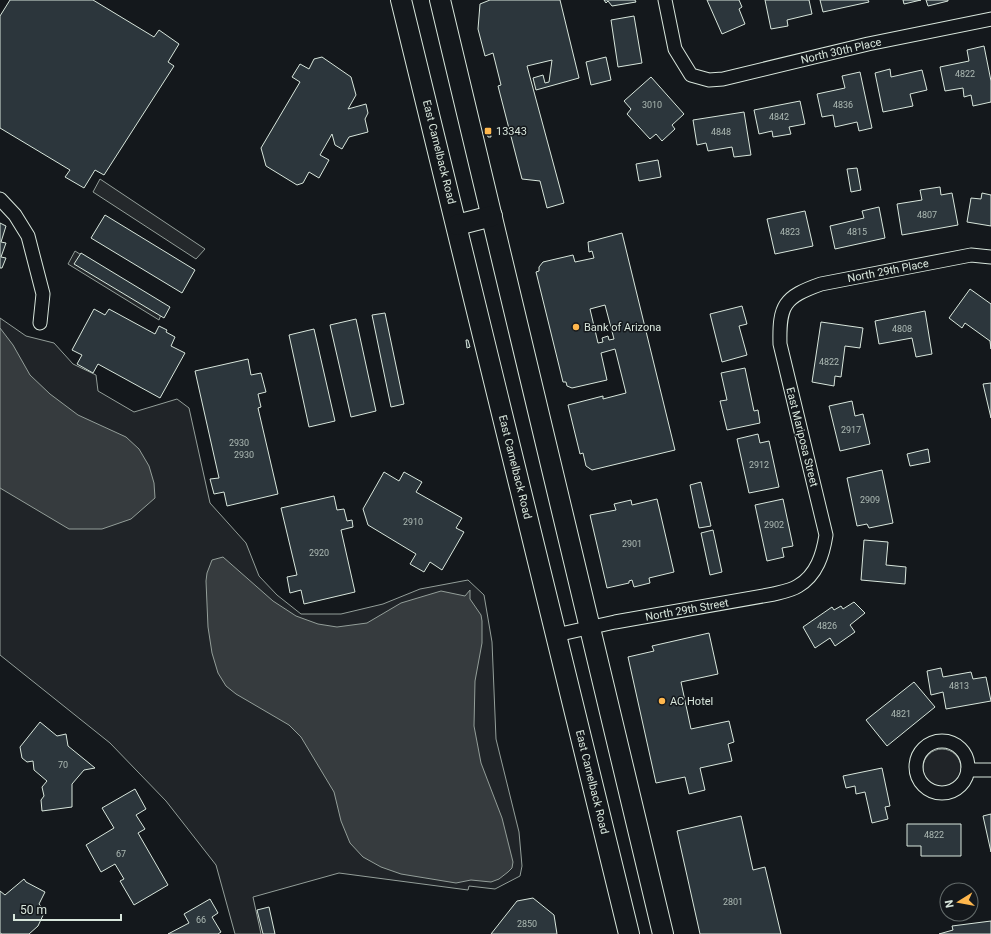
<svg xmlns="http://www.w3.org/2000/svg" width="991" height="934" viewBox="0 0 991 934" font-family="Roboto,sans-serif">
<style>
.green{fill:#202428;stroke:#939e99}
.parking{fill:#24282b;stroke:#939e99}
.water{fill:#363b3e;stroke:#939e99}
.building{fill:#2c363c;stroke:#d8e6dc;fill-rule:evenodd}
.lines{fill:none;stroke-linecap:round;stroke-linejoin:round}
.street-casing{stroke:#d8e6dc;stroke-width:15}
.primary-casing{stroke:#d8e6dc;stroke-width:22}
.street{stroke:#14181c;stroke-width:13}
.primary{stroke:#14181c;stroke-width:20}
.poi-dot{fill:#ffb74d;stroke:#14181c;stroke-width:1.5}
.labels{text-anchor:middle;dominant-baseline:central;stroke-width:3;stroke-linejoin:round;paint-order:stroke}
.number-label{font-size:9px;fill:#adbab4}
.street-label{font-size:11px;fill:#d8e6dc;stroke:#14181c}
.poi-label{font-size:11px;fill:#d8e6dc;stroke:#14181c;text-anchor:start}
</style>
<rect width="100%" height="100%" fill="#14181c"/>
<g class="green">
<path d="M 0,318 L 26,336 L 54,343 L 73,364 L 96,375 L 98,391 L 134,412 L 177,399 L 189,408 L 210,503 L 246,543 L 259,576 L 277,595 L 301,614 L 341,614 L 383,604 L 420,589 L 468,580 L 484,595 L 492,642 L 496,739 L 519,832 L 522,866 L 520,876 L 495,889 L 469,886 L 468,890 L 339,873 L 253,897 L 261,934 L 235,934 L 216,865 L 166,801 L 110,743 L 0,655 Z"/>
<circle cx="942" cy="768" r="19"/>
</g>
<g class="parking">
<path d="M 100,179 L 205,249 L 196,259 L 93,192 Z"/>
<path d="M 75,251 L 164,306 L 159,320 L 68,264 Z"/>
</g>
<g class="water">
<path d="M 0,328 L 13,345 L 30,375 L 50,394 L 78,415 L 126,437 L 139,449 L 149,466 L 154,483 L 155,498 L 131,519 L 102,529 L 69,529 L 0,488 Z"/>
<path d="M 223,557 L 273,601 L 296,616 L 318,624 L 337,627 L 367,623 L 401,603 L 441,591 L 465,596 L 470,590 L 470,599 L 481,615 L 482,621 L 482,643 L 475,681 L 474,726 L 481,763 L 502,818 L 513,862 L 512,868 L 508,872 L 499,879 L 491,882 L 471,880 L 456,883 L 401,874 L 381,867 L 363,857 L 350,843 L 341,821 L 334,792 L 301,737 L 289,725 L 236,694 L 226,686 L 218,673 L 212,653 L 208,627 L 206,581 L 207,573 L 212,560 Z"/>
</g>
<g class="building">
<path d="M 10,0 L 93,0 L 154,37 L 159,30 L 179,44 L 168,62 L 174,66 L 104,175 L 95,170 L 84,188 L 65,177 L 70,170 L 0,128 L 0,16 Z"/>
<path d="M 490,0 L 560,0 L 579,78 L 536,90 L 533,78 L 543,75 L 545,83 L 549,82 L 552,60 L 527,66 L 564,203 L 547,208 L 540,181 L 522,179 L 498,86 L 501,85 L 493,53 L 485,56 L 478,29 L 480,4 Z"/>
<path d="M 604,0 L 635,0 L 636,2 L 612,6 L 608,1 L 606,3 Z"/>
<path d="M 707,0 L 739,0 L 742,7 L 739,9 L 745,24 L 722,34 Z"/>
<path d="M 765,0 L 809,0 L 812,14 L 787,20 L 788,26 L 771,29 Z"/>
<path d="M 820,0 L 868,0 L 869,2 L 823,12 Z"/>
<path d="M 903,0 L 921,0 L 904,4 Z"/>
<path d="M 926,0 L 948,0 L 948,1 L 928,6 Z"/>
<path d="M 634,16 L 642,63 L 618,67 L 611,20 Z"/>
<path d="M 984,46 L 991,81 L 991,102 L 973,106 L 971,95 L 964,97 L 963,88 L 945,91 L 940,67 L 969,61 L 967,50 Z"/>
<path d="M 322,57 L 351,77 L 356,95 L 348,109 L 366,104 L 368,113 L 365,119 L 368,132 L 349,137 L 342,149 L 335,145 L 332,134 L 320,155 L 329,160 L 319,178 L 309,172 L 303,183 L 297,185 L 266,166 L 261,148 L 300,82 L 292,77 L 300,64 L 309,69 L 314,59 Z"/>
<path d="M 606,57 L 611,80 L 591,85 L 586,62 Z"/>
<path d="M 890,69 L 891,77 L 922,70 L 927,90 L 910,94 L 913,106 L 883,112 L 875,73 Z"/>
<path d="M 860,72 L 872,128 L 859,131 L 857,122 L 835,127 L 833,115 L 822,117 L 817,94 L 845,88 L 842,76 Z"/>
<path d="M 651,77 L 684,114 L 672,125 L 675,129 L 662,141 L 656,134 L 650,139 L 627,114 L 631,109 L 624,101 Z"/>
<path d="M 800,101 L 805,124 L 789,127 L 791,134 L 773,137 L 772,131 L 759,134 L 754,110 Z"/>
<path d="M 744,112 L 751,155 L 734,157 L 732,147 L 708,151 L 706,143 L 697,145 L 693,120 Z"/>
<path d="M 486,129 L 490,129 L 491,137 L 488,137 Z"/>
<path d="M 658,160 L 661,177 L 639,181 L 636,164 Z"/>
<path d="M 857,168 L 861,190 L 851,192 L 847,169 Z"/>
<path d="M 940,187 L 941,195 L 952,193 L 958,225 L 902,235 L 897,204 L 922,200 L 920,190 Z"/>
<path d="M 982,193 L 991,195 L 991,226 L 967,222 L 971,198 L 981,199 Z"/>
<path d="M 879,207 L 885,238 L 835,249 L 830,226 L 864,218 L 862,211 Z"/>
<path d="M 805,211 L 813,246 L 775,254 L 767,219 Z"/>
<path d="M 105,215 L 195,270 L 182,293 L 91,238 Z"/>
<path d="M 0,223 L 6,226 L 1,242 L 6,243 L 1,257 L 6,258 L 2,268 L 0,268 Z"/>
<path d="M 622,233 L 675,450 L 592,470 L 586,466 L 583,453 L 580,454 L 568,405 L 603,396 L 603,399 L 626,393 L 615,349 L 601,353 L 607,380 L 572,388 L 567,386 L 566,382 L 563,382 L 536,272 L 539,271 L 539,267 L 543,262 L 573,255 L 575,262 L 594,258 L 592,251 L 589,252 L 588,242 ZM 605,305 L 614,339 L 609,340 L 608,336 L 602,338 L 603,342 L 598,343 L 590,309 Z"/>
<path d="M 81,253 L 170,307 L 164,318 L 74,264 Z"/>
<path d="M 970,289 L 991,304 L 991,349 L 990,341 L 965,323 L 962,328 L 949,318 Z"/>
<path d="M 742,306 L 747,324 L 739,326 L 747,355 L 722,362 L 710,314 Z"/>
<path d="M 94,309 L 105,315 L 109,309 L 155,334 L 159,326 L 167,330 L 166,332 L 175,337 L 171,346 L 185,353 L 160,398 L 98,364 L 93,373 L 77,364 L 82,355 L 72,350 Z"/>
<path d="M 925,311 L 932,354 L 916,357 L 912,338 L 879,344 L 875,321 Z"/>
<path d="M 385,313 L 404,404 L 391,407 L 372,315 Z"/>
<path d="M 356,319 L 376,411 L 351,417 L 330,325 Z"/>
<path d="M 821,322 L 863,328 L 860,348 L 845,346 L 841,377 L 835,376 L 834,386 L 812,382 Z"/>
<path d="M 314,329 L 335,421 L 309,427 L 289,335 Z"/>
<path d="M 466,340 L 468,340 L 470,347 L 467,348 Z"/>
<path d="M 248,359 L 251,375 L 261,373 L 266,392 L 258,394 L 261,407 L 258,408 L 278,494 L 227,506 L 224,492 L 214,494 L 210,479 L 219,478 L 195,371 Z"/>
<path d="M 745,368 L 754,411 L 758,410 L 760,423 L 727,430 L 720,401 L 727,400 L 721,373 Z"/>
<path d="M 991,383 L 991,418 L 983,384 Z"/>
<path d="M 852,401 L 855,416 L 863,414 L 870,444 L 840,451 L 829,406 Z"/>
<path d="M 758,434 L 760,443 L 769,441 L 779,487 L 749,493 L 737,439 Z"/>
<path d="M 928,449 L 930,462 L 910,466 L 907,454 Z"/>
<path d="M 882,470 L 893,523 L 869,528 L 867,524 L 857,526 L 847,478 Z"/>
<path d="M 384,472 L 399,481 L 404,472 L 422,482 L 416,492 L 462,518 L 456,528 L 464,532 L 442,570 L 430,562 L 424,572 L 410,564 L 416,554 L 368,525 L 363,509 Z"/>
<path d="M 701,482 L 711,526 L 699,528 L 690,485 Z"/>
<path d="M 334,496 L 337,510 L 344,509 L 347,521 L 352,520 L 353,527 L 341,530 L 355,592 L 304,604 L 301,590 L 290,593 L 287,577 L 297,575 L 281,508 Z"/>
<path d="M 657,499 L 674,572 L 649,578 L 650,583 L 634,587 L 632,580 L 629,581 L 629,583 L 607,588 L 590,515 L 616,510 L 614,504 L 631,500 L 632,505 Z"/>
<path d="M 783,499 L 793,546 L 782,548 L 784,557 L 767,561 L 755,505 Z"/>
<path d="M 713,530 L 722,572 L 710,575 L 701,533 Z"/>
<path d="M 864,540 L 888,542 L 886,565 L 906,567 L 905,584 L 861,580 Z"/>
<path d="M 854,602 L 865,613 L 850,625 L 855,632 L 835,646 L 830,638 L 815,648 L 803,627 L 832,607 L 834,610 L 841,606 L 843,609 Z"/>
<path d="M 709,633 L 718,674 L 681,682 L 691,729 L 729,721 L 734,742 L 728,744 L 732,761 L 700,768 L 705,790 L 689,794 L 685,777 L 656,783 L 628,657 L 654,651 L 652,646 Z"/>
<path d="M 941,668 L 943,677 L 971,672 L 973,679 L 986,677 L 991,701 L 946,709 L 943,692 L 931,695 L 927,671 Z"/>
<path d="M 914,682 L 935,707 L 887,746 L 866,720 Z"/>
<path d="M 40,722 L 57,736 L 66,734 L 68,746 L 95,768 L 84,770 L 72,784 L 72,807 L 42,811 L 41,800 L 44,796 L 42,787 L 47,781 L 34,770 L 33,761 L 27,762 L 22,758 L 20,747 Z"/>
<path d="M 882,768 L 890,806 L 885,807 L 888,819 L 872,823 L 865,792 L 856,794 L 855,786 L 846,788 L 843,776 Z"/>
<path d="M 135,789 L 146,809 L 136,815 L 145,829 L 138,833 L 168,885 L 134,905 L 120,881 L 124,879 L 115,864 L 101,872 L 86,845 L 114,828 L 102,808 Z"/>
<path d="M 991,814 L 991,852 L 983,816 Z"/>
<path d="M 741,816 L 753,870 L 765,867 L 781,934 L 700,934 L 677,831 Z"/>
<path d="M 907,824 L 961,824 L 961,856 L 921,856 L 921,846 L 907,846 Z"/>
<path d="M 24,879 L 26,882 L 45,892 L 39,904 L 45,911 L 38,926 L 29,934 L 2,934 L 0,933 L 0,891 L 5,895 Z"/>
<path d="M 533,898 L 554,915 L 557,934 L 491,934 L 517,901 Z"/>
<path d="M 210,899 L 218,913 L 212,917 L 221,932 L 218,934 L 168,934 L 189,923 L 184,914 Z"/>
<path d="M 269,907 L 275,934 L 263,934 L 257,910 Z"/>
<path d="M 991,921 L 991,934 L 939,934 L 953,930 L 952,926 Z"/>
</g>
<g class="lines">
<defs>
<g id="street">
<path d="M 665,0 L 675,49 L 691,75 L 709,80 L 723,79 L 868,44 L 991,19"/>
<path d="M 0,199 L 15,215 L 28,236 L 43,294 L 40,323"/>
<path d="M 556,635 L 615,622 L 774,594 C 782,592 792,590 798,586 C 817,575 823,554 826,535 L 780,344 C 779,305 784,297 821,284 L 971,255 L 991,257"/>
<circle cx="942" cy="767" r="26"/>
<path d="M 968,770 L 991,770"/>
</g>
<g id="primary">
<path d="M 401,0 L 629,934"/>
<path d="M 440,0 L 663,934"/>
<path d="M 457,225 L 492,216"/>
</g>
</defs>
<use href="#street" class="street-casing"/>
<use href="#primary" class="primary-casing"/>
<use href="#street" class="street"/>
<use href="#primary" class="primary"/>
</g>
<g class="poi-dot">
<rect x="484" y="127" width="8" height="8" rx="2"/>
<circle cx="576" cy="327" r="4"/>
<circle cx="662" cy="701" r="4"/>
</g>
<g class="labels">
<g class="number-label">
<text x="965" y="74">4822</text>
<text x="652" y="105">3010</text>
<text x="843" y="105">4836</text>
<text x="779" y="117">4842</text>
<text x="721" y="132">4848</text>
<text x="927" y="215">4807</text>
<text x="790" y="232">4823</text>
<text x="857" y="232">4815</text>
<text x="902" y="329">4808</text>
<text x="829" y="362">4822</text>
<text x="851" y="430">2917</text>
<text x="239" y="443">2930</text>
<text x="244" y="455">2930</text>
<text x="759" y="465">2912</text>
<text x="870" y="500">2909</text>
<text x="413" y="522">2910</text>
<text x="774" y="525">2902</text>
<text x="632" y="544">2901</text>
<text x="319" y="553">2920</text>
<text x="827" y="626">4826</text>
<text x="959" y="686">4813</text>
<text x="901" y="714">4821</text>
<text x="63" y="765">70</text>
<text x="934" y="835">4822</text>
<text x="121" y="854">67</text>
<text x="733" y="902">2801</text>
<text x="201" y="920">66</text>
<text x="527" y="924">2850</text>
</g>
<g class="street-label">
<text transform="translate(841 51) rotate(-13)">North 30th Place</text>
<text transform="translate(439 152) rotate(76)">East Camelback Road</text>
<text transform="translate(888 271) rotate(-11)">North 29th Place</text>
<text transform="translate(802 437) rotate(76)">East Mariposa Street</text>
<text transform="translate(515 467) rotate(76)">East Camelback Road</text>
<text transform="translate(687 610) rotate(-10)">North 29th Street</text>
<text transform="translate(592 782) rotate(76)">East Camelback Road</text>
</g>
<g class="poi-label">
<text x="496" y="131">13343</text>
<text x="584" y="327">Bank of Arizona</text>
<text x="670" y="701">AC Hotel</text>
</g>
</g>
<g transform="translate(959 902) rotate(259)"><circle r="19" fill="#14181c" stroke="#626a69"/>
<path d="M0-3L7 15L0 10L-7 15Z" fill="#ffb74d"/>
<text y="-6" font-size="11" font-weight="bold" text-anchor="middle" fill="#d8e6dc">N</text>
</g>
<path d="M14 914v6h107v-6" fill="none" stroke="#d8e6dc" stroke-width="2"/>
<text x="20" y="914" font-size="12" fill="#d8e6dc" stroke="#14181c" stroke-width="3" paint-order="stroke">50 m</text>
</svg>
